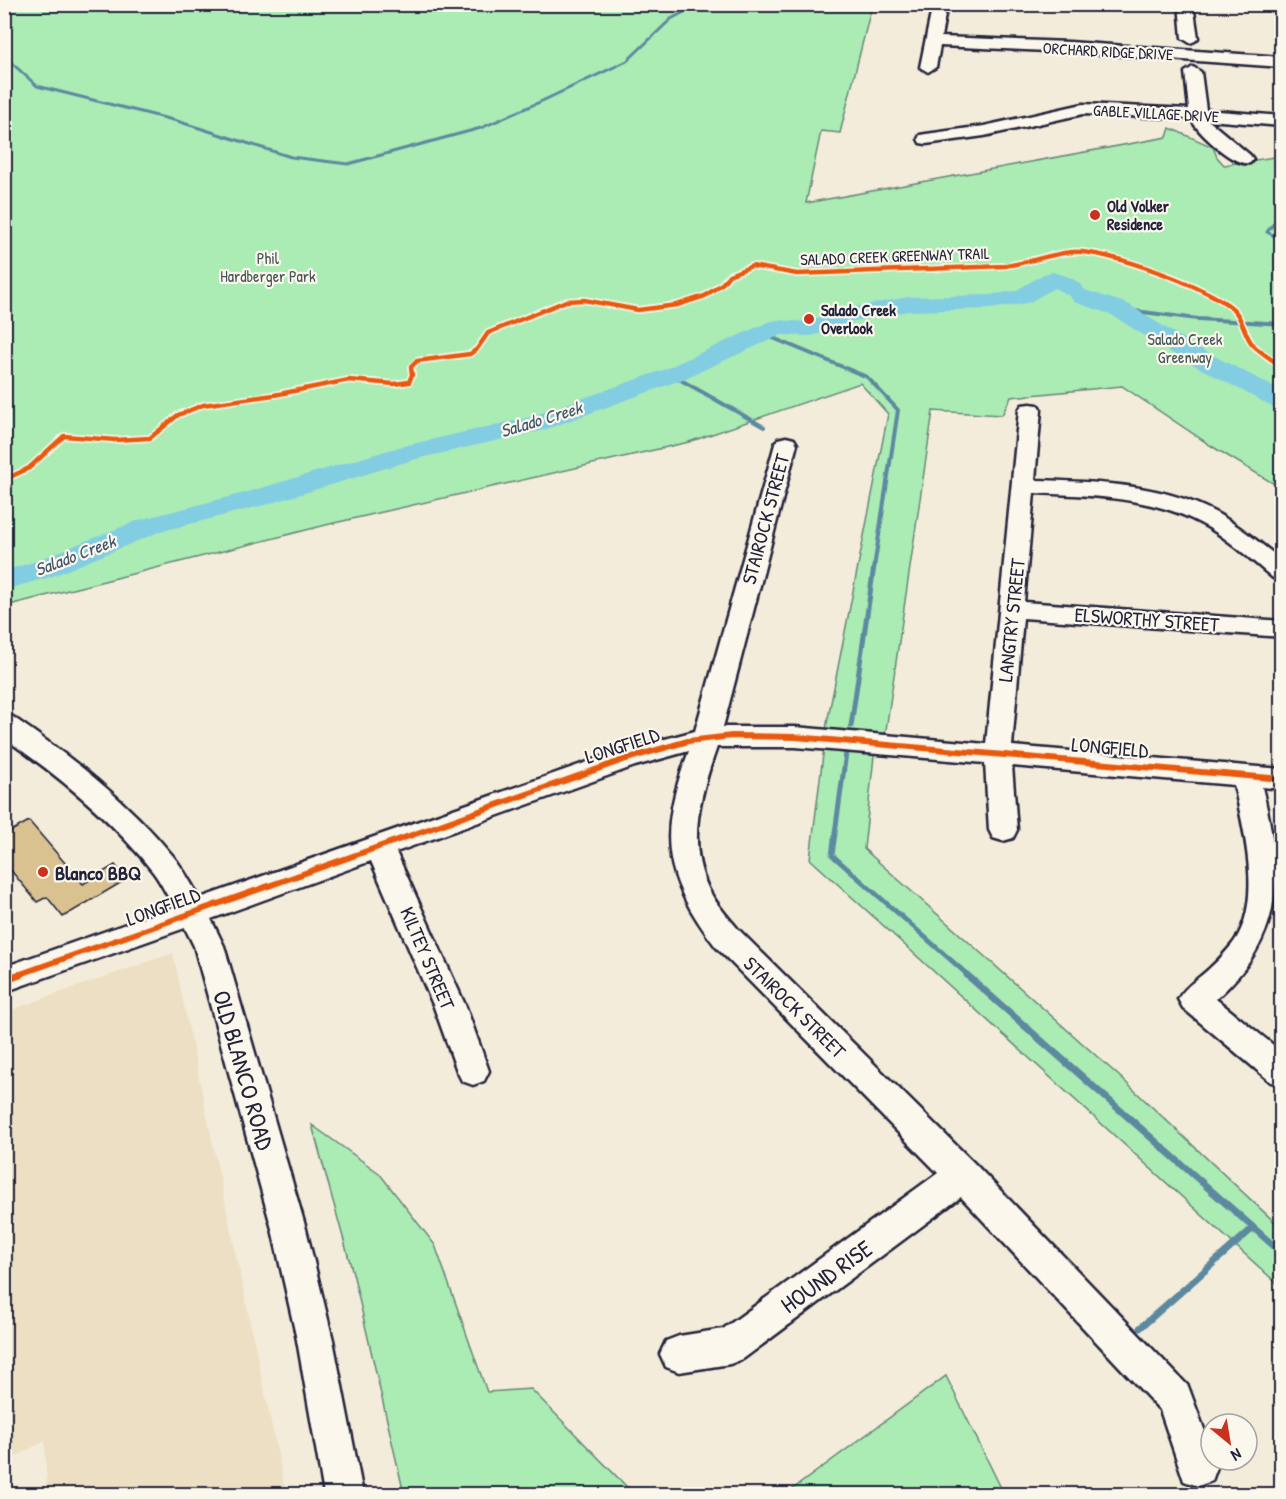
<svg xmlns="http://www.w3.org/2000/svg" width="1286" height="1499" viewBox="0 0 1286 1499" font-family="'Patrick Hand',sans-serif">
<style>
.built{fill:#ecdfc4}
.green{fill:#abebb4;stroke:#668678;stroke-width:1.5}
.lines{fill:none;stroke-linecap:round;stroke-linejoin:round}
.stream-far3{stroke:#5c89a0;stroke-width:3}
.stream-far2{stroke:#5c89a0;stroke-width:4}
.stream-far1{stroke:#5c89a0;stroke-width:5}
.stream{stroke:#5c89a0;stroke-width:7}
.river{fill:#83cde3;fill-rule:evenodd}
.building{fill:#d9c190;stroke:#22223b;stroke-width:1.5}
.minor-casing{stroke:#22223b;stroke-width:5}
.minor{fill:#fbf7ec;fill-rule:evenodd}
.cycleway-far2-casing{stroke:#fbf7ec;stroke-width:8}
.cycleway-far1-casing{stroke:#fbf7ec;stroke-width:10}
.cycleway-casing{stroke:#fbf7ec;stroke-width:11}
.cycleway-far2{stroke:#e8590c;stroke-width:4.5}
.cycleway-far1{stroke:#e8590c;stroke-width:6}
.cycleway{stroke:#e8590c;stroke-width:8}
.poi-dot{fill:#c8321e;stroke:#fbf7ec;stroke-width:2}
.labels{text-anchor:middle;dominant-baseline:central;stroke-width:4.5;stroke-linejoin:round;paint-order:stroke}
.far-street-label{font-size:16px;fill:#22223b;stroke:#fbf7ec}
.far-poi-label{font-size:16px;font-weight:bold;fill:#22223b;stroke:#fbf7ec;text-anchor:start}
.far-park-label{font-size:16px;fill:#445459;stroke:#fbf7ec}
.far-water-label{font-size:18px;font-style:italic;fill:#3f556d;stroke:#fbf7ec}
.street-label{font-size:20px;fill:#22223b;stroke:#fbf7ec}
.poi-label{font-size:20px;font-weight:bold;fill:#22223b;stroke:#fbf7ec;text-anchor:start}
.near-street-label{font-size:24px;fill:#22223b;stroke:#fbf7ec}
</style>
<rect width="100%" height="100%" fill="#f4ecda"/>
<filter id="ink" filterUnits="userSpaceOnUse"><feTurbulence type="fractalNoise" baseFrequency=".0167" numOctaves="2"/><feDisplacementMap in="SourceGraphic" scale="12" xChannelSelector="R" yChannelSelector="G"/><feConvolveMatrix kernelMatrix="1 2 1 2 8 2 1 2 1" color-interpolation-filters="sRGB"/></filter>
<g filter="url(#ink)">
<path class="built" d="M 173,953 L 286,1494 L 47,1494 L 45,1441 L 5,1462 L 5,1012 Z"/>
<g class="green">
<path d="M 4,5 L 872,5 L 840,133 L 821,131 L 806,203 L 1167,137 L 1170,128 L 1213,147 L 1217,157 L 1224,165 L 1281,156 L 1281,488 L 1213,447 L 1122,386 L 1011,397 L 1002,415 L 933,411 L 886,730 L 874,756 L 864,849 L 1119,1076 L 1281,1228 L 1281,1287 L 810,859 L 827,723 L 888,414 L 860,383 L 689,442 L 330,524 L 5,606 Z"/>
<path d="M 312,1125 L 379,1173 L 435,1245 L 487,1392 L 531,1389 L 627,1487 L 658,1494 L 404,1494 L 354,1277 Z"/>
<path d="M 946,1376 L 1004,1494 L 786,1494 Z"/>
</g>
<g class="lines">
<g class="stream-far3">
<path d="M 4,56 L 37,86 L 177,121 L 291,157 L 348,164 L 481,128 L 542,101 L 627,61 L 671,19 L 699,4"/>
<path d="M 1282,213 L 1267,232 L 1282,240"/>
</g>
<g class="stream-far2">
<path d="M 1119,309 L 1198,319 L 1282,324"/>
<path d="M 761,333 L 867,377 L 898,410 L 874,568"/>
<path d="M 672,375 L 764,427"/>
</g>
<g class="stream-far1">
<path d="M 851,726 L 874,566"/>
<path d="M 846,753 L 832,855 L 969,976"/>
</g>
<g class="stream">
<path d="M 967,975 L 1282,1253"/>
<path d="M 1140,1328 L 1253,1228"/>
</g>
<path class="river" d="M 1052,272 C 1065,275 1078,279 1085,290 L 1128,304 L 1193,345 L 1282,391 L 1282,409 L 1273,407 L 1175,355 L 1110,314 L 1074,302 L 1070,296 L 1054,288 L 1030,302 L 1022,304 L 989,309 L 908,311 L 849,322 L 842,327 L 811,336 L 781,335 L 681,380 L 544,430 L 416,459 L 268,504 L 159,532 L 53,576 L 4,590 L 4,571 L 33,562 L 139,520 L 248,492 L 399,447 L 527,418 L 663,370 L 768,322 L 777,320 L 809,322 L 833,311 L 908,297 L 989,295 L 1015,291 L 1044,274 Z"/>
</g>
<path class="building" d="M 29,821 L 83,884 L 115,865 L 127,879 L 63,917 L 47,897 L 37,902 L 4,862 L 4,835 Z"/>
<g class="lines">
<defs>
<g id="minor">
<path d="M 933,4 L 947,4 L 941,37 L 1069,42 L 1282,57 L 1282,67 L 1069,52 L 940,46 L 936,67 L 928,72 L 920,67 Z"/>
<path d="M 1179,4 L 1193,4 L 1198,38 L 1195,41 L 1190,43 L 1182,38 Z"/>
<path d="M 1193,67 L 1201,72 L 1206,110 L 1282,116 L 1282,126 L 1208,120 L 1250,155 L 1253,159 L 1250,163 C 1234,167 1198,133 1191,119 L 1083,114 L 984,136 L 926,144 L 920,143 L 918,139 L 920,135 L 926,134 L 984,126 L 1083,104 L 1189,109 L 1185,72 Z"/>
<path d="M 1030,404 L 1038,405 L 1041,410 L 1035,480 C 1096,482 1163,483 1218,514 C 1241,527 1261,544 1282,560 L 1282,581 L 1273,578 C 1250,559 1227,537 1200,523 C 1149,496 1090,496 1034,493 L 1024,602 L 1282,621 L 1282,637 L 1023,618 L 1012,746 L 1282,769 L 1282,789 L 1262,787 C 1283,875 1286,936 1216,999 L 1282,1052 L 1282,1086 L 1271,1082 L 1183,1008 L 1178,999 C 1186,985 1200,978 1211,967 C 1218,961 1224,954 1230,947 C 1265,907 1244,831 1234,785 L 1012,766 L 1017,830 L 1013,838 L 1003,841 L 993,838 L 989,830 L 985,763 L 795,747 L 717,747 C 701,792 686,842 708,888 C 715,903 727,916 738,929 L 975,1164 L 1188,1386 L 1211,1448 L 1211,1460 L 1215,1460 L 1217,1467 L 1212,1481 L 1198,1486 L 1184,1481 L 1160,1410 L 961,1197 L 743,1359 L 730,1364 L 679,1372 L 666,1367 L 660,1354 L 666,1341 L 679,1336 L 723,1329 L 938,1173 L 716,947 C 662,876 657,834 689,751 L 635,766 L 396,852 L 466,1007 L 489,1071 L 484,1081 L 473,1085 L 462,1081 L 457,1071 L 434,1007 L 371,861 L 211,919 L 224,946 L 306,1229 L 333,1340 L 363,1494 L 324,1494 L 297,1340 L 272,1229 L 194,946 L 185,928 L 4,992 L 4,967 L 174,907 C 167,896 161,882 153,872 C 112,819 59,776 4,738 L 4,715 L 13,717 C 71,757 128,801 173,856 C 183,868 191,884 200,898 L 616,752 L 695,731 L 775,444 L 778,439 L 786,437 L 794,439 L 797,444 L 723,727 L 795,727 L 986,744 L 1019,410 L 1022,405 Z"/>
</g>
</defs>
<use href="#minor" class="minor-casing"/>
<use href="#minor" class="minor"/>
<defs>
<path id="cycleway-far2" d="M 4,480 L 29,468 L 64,436 L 115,440 L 150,438 L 178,415 L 203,405 L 274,395 L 349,380 L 394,384 L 409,382 L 412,375 L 411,367 L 417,361 L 470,354 L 477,349 L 488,333 L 566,301 L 584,300 L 638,310 L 677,305 L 705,296 L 723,283 L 729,275 L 752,266 L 797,274 L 1005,266 C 1027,263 1050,254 1072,252 C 1105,249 1209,287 1233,309 C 1243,318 1244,335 1253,345 C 1261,353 1273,360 1282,367"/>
<path id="cycleway-far1" d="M 15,976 L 626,759 L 688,741 L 732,736 L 795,737 L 1282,779"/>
<path id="cycleway" d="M 4,980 L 19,975"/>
</defs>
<use href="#cycleway-far2" class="cycleway-far2-casing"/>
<use href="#cycleway-far1" class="cycleway-far1-casing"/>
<use href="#cycleway" class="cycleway-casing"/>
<use href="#cycleway-far2" class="cycleway-far2"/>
<use href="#cycleway-far1" class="cycleway-far1"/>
<use href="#cycleway" class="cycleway"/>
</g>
</g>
<g class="poi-dot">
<circle cx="1095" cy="215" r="6"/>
<circle cx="809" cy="319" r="6"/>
<circle cx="43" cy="872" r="6"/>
</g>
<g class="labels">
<g class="far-street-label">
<text transform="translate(1108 51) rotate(3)">ORCHARD RIDGE DRIVE</text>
<text transform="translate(1156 113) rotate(3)">GABLE VILLAGE DRIVE</text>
<text transform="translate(895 256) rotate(-2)">SALADO CREEK GREENWAY TRAIL</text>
</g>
<g class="far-poi-label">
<text x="1107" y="206">Old Volker<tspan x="1107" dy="18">Residence</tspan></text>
<text x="821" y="310">Salado Creek<tspan x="821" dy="18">Overlook</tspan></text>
</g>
<g class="far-park-label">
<text x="268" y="258">Phil<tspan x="268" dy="18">Hardberger Park</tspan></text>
<text x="1185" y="339">Salado Creek<tspan x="1185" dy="18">Greenway</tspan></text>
</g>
<g class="far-water-label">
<text transform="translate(541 419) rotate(-17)">Salado Creek</text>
<text transform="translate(75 555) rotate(-21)">Salado Creek</text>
</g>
<g class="street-label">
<text transform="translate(765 519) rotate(-75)">STAIROCK STREET</text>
<text transform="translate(1147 619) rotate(4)">ELSWORTHY STREET</text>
<text transform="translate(1011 620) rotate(-84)">LANGTRY STREET</text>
<text transform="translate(622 745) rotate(-18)">LONGFIELD</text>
<text transform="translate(1110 747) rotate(5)">LONGFIELD</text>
<text transform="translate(163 906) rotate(-20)">LONGFIELD</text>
<text transform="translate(428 958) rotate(67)">KILTEY STREET</text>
<text transform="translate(795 1007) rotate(45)">STAIROCK STREET</text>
</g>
<g class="poi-label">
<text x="55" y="872">Blanco BBQ</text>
</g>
<g class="near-street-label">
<text transform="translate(244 1070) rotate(74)">OLD BLANCO ROAD</text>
<text transform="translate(826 1276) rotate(-36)">HOUND RISE</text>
</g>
</g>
<rect width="1286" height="1499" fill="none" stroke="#fbf7ec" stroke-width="24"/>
<rect x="12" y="12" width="1262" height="1475" fill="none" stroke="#22223b" stroke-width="2" filter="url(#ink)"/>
<g transform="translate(1229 1442) rotate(150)"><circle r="28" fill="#fbf7ec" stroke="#a4a2a5" stroke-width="1.5"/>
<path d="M0-4.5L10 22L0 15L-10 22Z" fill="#c8321e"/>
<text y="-9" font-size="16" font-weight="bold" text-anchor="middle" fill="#22223b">N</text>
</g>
</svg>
